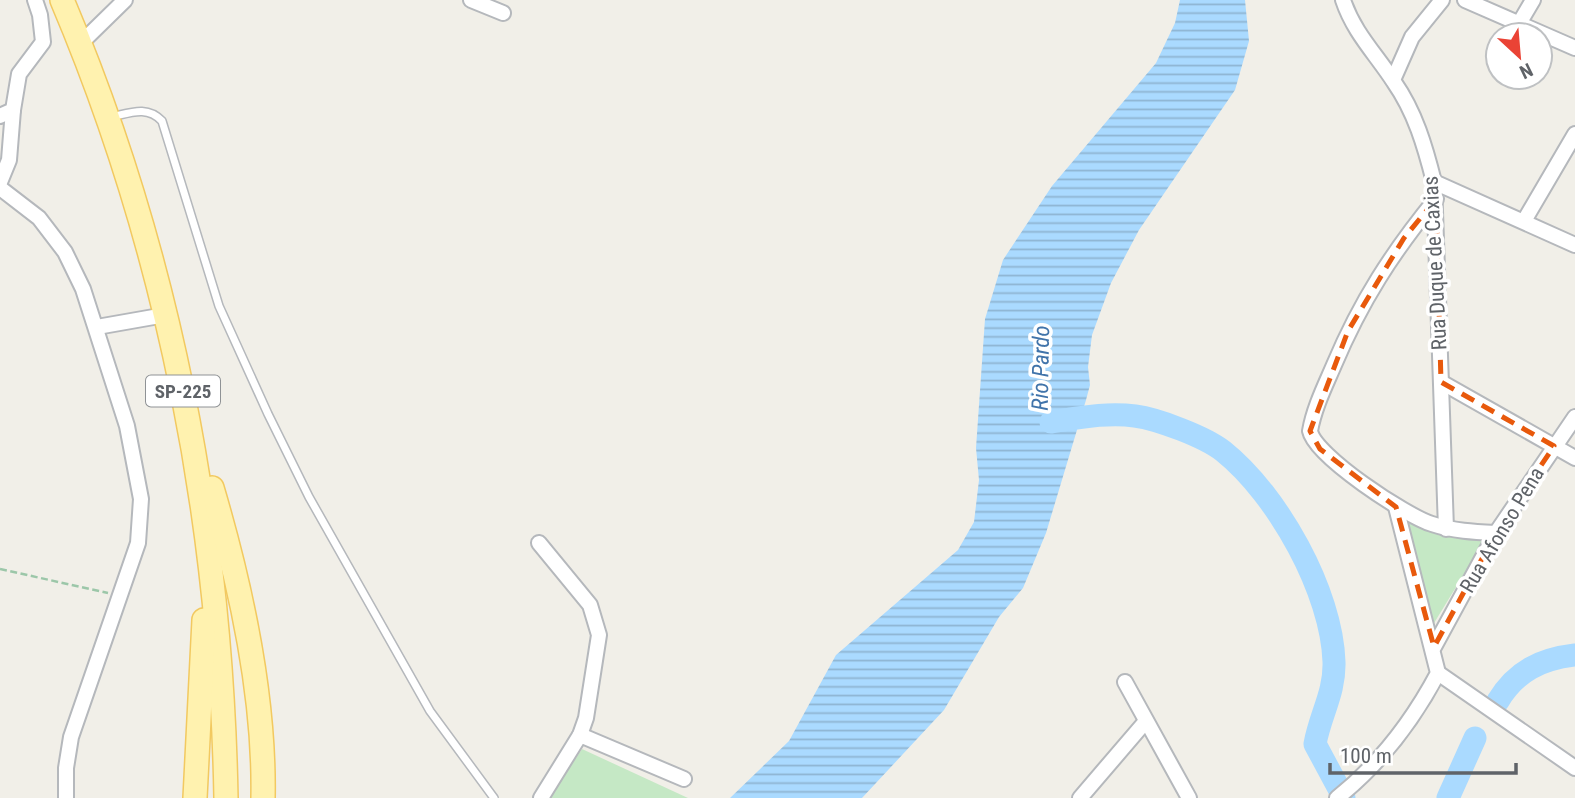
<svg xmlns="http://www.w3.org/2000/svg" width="1575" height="798" viewBox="0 0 1575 798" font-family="'Roboto Condensed',sans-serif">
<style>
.green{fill:#c5e8c5}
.water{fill:url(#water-rules)}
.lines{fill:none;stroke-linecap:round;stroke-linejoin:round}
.river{stroke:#aadaff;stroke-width:23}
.lane-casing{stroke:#b5b8bc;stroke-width:10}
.street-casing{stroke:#b5b8bc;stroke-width:18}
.primary-casing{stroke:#f2c960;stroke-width:26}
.path{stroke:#9cc7a9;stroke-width:2.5;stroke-dasharray:7 3.5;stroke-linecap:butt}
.lane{stroke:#fff;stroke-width:7}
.street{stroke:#fff;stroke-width:14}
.primary{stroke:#fff2af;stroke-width:23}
.marked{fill:none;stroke:#e8590c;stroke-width:5;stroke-dasharray:14 9;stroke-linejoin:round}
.labels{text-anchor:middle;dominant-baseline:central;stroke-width:7;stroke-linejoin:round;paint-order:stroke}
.shield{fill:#fff;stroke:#8f9295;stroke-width:2}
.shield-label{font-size:19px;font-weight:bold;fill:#5f6368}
.street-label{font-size:21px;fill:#5f6368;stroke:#fff}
.water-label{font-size:23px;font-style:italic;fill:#4174aa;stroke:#fff}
</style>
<defs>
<pattern id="water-rules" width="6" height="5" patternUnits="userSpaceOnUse" patternTransform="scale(1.75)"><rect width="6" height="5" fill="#aadaff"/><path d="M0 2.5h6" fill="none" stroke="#8eb4d2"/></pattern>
</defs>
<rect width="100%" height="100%" fill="#f1efe8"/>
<g class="green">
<path d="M 1406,522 L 1432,533 L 1486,538 L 1431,628 Z"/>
<path d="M 582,749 L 688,798 L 549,798 Z"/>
</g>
<path class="water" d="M 1180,0 L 1245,0 L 1249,41 L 1235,90 L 1139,230 L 1111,283 L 1092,335 L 1088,367 L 1090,385 L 1086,400 L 1046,533 L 1023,588 L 999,617 L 944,710 L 862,798 L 730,798 L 789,741 L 836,655 L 958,550 L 974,522 L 979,480 L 976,448 L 985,319 L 1003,260 L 1052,186 L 1156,63 L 1175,23 Z"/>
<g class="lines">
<g class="river">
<path d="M 1051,422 C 1078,418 1107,412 1135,416 C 1158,419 1205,437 1223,451 C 1278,495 1332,592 1334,662 C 1335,693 1320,715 1315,744 L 1344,798"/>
<path d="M 1498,701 C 1516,671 1541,659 1575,655"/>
<path d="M 1448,798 L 1475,738"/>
</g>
<defs>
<path id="lane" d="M 111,117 C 130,113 147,105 162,121 L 219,306 L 268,414 L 309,497 L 430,711 L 494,798"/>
<g id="street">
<path d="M 471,0 L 503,13"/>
<path d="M 1343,0 C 1354,33 1376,54 1394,82 C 1415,112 1425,146 1434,182 L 1446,529"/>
<path d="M 1465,0 L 1575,48"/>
<path d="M 1520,22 L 1533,0"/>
<path d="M 80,44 L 125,0"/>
<path d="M 1393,80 L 1412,37 L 1442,0"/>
<path d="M 0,116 L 13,110 L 19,74 L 43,42 L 40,15 L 35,0"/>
<path d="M 0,182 L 9,160 L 13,110"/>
<path d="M 1434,182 L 1575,245"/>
<path d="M 0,188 L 39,218 L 65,252 L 83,289 L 127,426 L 141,499 L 138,543 L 71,737 L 66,768 L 66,798"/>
<path d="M 1436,199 C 1392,253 1361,301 1334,365 C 1325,386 1314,408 1310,431 C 1315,456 1406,516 1432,524 C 1453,531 1475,532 1496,533"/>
<path d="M 1524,221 L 1575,134"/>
<path d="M 97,327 L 165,315"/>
<path d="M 1441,382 L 1575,458"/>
<path d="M 539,543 L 590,605 L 599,635 L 586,718 L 580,735 L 541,798"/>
<path d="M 1434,647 L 1496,533 L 1575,417"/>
<path d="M 1438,673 L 1575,768"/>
<path d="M 1125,682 L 1189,798"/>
<path d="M 580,735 L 684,779"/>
<path d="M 1080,798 L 1146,721"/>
<path d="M 1337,798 C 1381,763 1412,722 1438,673 L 1396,507"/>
</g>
<g id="primary">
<path d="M 62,0 C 169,252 221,525 226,798"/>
<path d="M 212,488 C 241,586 265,695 263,798"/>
<path d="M 195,798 L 204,620"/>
</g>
</defs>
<use href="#lane" class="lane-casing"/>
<use href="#street" class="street-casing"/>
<use href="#primary" class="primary-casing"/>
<path class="path" d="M 0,569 L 108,593"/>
<use href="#lane" class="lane"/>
<use href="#street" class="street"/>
<use href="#primary" class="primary"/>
</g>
<path class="marked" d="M 1436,199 L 1441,382 L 1554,446 L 1496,533 L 1434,647 L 1396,507 L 1320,449 L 1310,431 L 1348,331 L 1404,238 Z"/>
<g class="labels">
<rect class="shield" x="146" y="375.5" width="74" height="31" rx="5"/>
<g class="shield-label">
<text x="183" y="391">SP-225</text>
</g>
<g class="street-label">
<text transform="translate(1435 263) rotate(-93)">Rua Duque de Caxias</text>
<text transform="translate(1502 530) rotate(-59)">Rua Afonso Pena</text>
</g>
<g class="water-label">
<text transform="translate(1041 368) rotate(-89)">Rio Pardo</text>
</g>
</g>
<g transform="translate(1519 56) rotate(154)"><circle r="33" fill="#ffffff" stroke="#bfc1c3" stroke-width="2"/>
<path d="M0-5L12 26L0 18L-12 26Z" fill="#ea4335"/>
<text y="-10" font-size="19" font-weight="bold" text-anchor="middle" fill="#5f6368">N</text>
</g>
<path d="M1330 763v10h186v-10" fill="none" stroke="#5f6368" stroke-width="3.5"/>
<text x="1340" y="763" font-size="21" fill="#5f6368" stroke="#ffffff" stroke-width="5" paint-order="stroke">100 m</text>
</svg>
